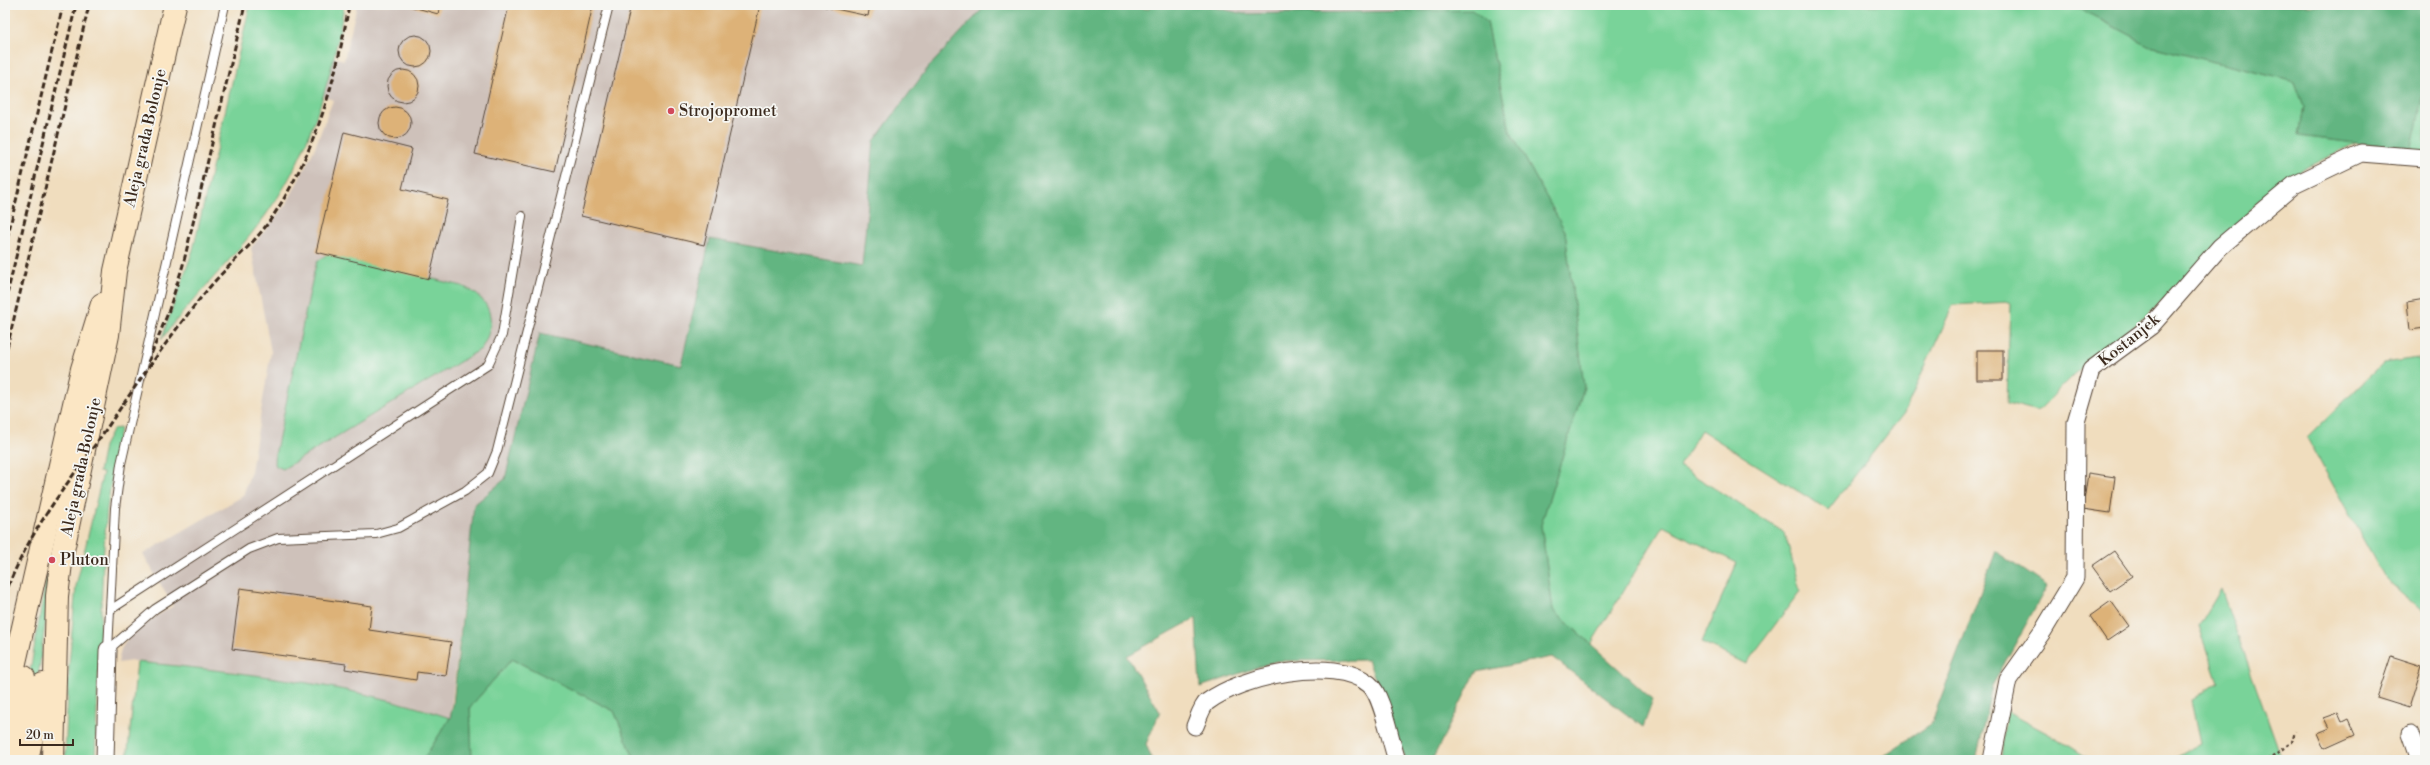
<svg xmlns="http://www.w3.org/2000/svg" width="2430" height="765" viewBox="0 0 2430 765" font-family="'Libre Bodoni',serif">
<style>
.industrial{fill:#cec1ba}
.green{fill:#79d399;stroke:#5a7e5c}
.forest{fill:#62b581;stroke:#4e7050}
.building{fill:#ddb278}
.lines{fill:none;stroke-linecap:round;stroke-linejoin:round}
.service-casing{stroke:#564536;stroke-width:10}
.minor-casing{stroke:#564536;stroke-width:19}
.secondary-casing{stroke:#564536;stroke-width:24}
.path{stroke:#564536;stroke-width:2.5;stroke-dasharray:3 3;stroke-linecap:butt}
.service{stroke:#fff;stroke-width:8}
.minor{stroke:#fff;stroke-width:17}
.secondary{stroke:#fbe6c4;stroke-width:22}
.rail{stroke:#3b2a1e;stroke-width:3;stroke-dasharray:6 3;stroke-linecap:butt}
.poi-dot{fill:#d1495b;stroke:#f6f6f2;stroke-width:1.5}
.labels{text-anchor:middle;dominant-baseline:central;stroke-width:3.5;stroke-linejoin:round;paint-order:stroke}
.poi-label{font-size:16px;fill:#3b2a1e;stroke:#f6f6f2;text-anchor:start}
.street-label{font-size:16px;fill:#3b2a1e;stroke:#f6f6f2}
</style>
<rect width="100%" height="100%" fill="#f6f6f2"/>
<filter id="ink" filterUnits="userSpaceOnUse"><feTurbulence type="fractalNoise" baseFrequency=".025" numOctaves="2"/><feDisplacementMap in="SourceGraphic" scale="8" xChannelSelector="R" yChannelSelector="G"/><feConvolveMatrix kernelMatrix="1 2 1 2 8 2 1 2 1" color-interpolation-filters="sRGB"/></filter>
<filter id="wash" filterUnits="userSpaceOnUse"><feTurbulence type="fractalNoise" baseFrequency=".012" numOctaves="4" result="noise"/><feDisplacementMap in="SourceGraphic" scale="16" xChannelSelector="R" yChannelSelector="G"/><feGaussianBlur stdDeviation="0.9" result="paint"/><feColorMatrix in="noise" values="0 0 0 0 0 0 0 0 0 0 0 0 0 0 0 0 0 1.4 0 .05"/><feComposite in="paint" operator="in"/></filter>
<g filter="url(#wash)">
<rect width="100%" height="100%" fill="#f0ddbe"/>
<g class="industrial">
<path d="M 357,5 L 986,5 L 927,69 L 874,141 L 862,266 L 710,239 L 681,366 L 540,333 L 505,479 L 474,505 L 450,718 L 421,708 L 360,694 L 237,672 L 132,661 L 118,663 L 121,649 L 132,631 L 173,606 L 143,554 L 243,496 L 251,471 L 271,352 L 251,248 L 287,203 L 314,150 L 333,100 L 322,96 L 332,57 L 344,60 Z"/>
<path d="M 1204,5 L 1408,5 L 1406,11 L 1244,14 Z"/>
</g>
<g class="green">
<path d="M 250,5 L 344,5 C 335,67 312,144 278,197 C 245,249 197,291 161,340 L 193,250 Z"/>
<path d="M 1408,5 L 2073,5 L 2150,46 L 2295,82 L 2304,106 L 2299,136 L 2356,143 L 2279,181 L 2151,312 L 2075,374 L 2038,411 L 2007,403 L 2010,302 L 1953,305 L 1904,413 L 1828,510 L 1701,430 L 1679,466 L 1785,533 L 1800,591 L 1746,664 L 1702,642 L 1737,563 L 1663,526 L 1591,644 L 1553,610 L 1541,525 L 1584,387 L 1565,231 L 1510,131 L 1487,22 L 1406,11 Z"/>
<path d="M 2425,89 L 2425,155 L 2411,150 Z"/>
<path d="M 327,254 L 462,286 C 492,299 498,322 481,349 L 283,469 L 276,466 L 274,460 L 314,272 L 317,262 Z"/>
<path d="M 2425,357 L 2425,614 L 2384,577 L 2307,438 L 2383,363 Z"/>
<path d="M 120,428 L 107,508 L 103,560 L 95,760 L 65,760 L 69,665 L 76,586 L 103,473 L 99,472 L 104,446 L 113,429 Z"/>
<path d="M 49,562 L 53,563 L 34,710 L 30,672 Z"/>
<path d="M 2221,589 L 2282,760 L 2170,760 L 2200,743 L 2191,701 L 2218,682 L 2199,626 Z"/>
<path d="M 512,659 L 614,711 L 635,760 L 472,760 L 470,707 Z"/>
<path d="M 137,662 C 241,672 351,684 450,718 L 423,760 L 127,760 Z"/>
<path d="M 2006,711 L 2065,743 L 2091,760 L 2001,760 Z"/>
</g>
<g class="forest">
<path d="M 986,5 L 1124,5 L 1149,9 L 1150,5 L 1204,5 L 1244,14 L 1472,10 L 1487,22 L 1510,131 L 1565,231 L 1584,387 L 1541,525 L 1553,610 L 1653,700 L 1643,727 L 1552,657 L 1476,672 L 1432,760 L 1406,760 L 1368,660 L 1276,661 L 1200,687 L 1196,618 L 1127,656 L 1160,712 L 1146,744 L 1152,760 L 635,760 L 614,711 L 512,659 L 470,707 L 472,760 L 423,760 L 450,718 L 453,705 L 474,505 L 505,479 L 540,333 L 681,365 L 710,239 L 862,266 L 874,141 L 927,69 Z"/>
<path d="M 2073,5 L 2425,5 L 2425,89 L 2411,150 L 2299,136 L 2304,106 L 2295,82 L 2150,46 Z"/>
<path d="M 1996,551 L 2047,586 L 1992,686 L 1976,760 L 1877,760 L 1931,724 Z"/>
</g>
<g id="blocks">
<g class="building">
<path d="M 406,5 L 440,5 L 438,14 Z"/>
<path d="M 509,5 L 593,5 L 555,172 L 475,154 Z"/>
<path d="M 631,5 L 760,5 L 704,245 L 581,216 Z"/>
<path d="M 817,5 L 870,5 L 868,16 Z"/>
<circle cx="415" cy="51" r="16"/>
<circle cx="403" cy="86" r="16"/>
<circle cx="395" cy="123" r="16"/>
<path d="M 344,132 L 412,149 L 402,189 L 448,200 L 429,279 L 316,252 Z"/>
<path d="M 2425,299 L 2425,328 L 2410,330 L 2407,302 Z"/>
<rect x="1977" y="350" width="26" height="30"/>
<path d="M 2088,473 L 2115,477 L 2110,513 L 2083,509 Z"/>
<path d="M 2114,551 L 2132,576 L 2110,591 L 2092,566 Z"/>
<path d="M 240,588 L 372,606 L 369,630 L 451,642 L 446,676 L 417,672 L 416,680 L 345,669 L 346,664 L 232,649 Z"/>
<path d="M 2111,601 L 2129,626 L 2107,641 L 2090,616 Z"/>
<path d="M 2391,656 L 2422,666 L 2409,708 L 2377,698 Z"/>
<path d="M 2338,713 L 2342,722 L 2348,719 L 2355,735 L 2324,749 L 2317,733 L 2329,728 L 2324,718 Z"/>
</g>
</g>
</g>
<g filter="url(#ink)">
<use href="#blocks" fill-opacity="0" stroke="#564536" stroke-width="1"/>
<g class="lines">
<defs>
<g id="service">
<path d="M 110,610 L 488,365 L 502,335 L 522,216"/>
<path d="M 108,650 L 155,609 L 249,549 L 278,538 L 376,534 L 398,528 L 465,491 L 488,473 L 497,451 L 609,5"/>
<path d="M 108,650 L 115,508 L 121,464 L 225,5"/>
</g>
<g id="minor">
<path d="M 1195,726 C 1198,719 1202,706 1207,702 C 1242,676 1333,655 1369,684 C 1383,695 1390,742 1397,760"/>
<path d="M 2411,734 L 2420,760"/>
<path d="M 105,760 L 108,650"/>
<path d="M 1992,760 L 2008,680 L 2043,631 L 2075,578 L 2076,422 L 2091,370 L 2151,326 L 2220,247 L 2294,185 L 2361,153 L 2425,158"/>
</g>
<g id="secondary">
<path d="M 5,706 L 82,369 L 102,304"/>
<path d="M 13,760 L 24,677"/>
<path d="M 27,760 L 43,684"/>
<path d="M 53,760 L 57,596 L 62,555 L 108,335 L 115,271 L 175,5"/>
</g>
</defs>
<use href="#service" class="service-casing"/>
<use href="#minor" class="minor-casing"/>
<use href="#secondary" class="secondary-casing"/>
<path class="path" d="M 2267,760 L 2292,742 L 2295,731"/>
<use href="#service" class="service"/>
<use href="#minor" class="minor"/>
<use href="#secondary" class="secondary"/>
<g class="rail">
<path d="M 5,247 L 63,5"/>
<path d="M 5,303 L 76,5"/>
<path d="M 5,356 L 89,5"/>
<path d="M 148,362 L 168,313 L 183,265 L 245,5"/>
<path d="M 5,595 C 26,536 64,488 100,438 C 135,387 169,336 208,289 C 228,265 254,244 271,219 C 315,154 336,81 349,5"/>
</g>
</g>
</g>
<g class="poi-dot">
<circle cx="671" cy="111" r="4"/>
<circle cx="52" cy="560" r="4"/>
</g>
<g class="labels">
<g class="poi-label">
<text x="679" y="111">Strojopromet</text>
<text x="60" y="560">Pluton</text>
</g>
<g class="street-label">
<text transform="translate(145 138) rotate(-77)">Aleja grada Bolonje</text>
<text transform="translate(2129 340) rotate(-39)">Kostanjek</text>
<text transform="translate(81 467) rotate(-78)">Aleja grada Bolonje</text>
</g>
</g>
<rect width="2430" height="765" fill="none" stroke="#f6f6f2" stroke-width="20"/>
<path d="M20 739v6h53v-6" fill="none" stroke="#3b2a1e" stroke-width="2"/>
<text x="26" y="739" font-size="12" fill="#3b2a1e" stroke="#f6f6f2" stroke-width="3" paint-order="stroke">20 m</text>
</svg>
